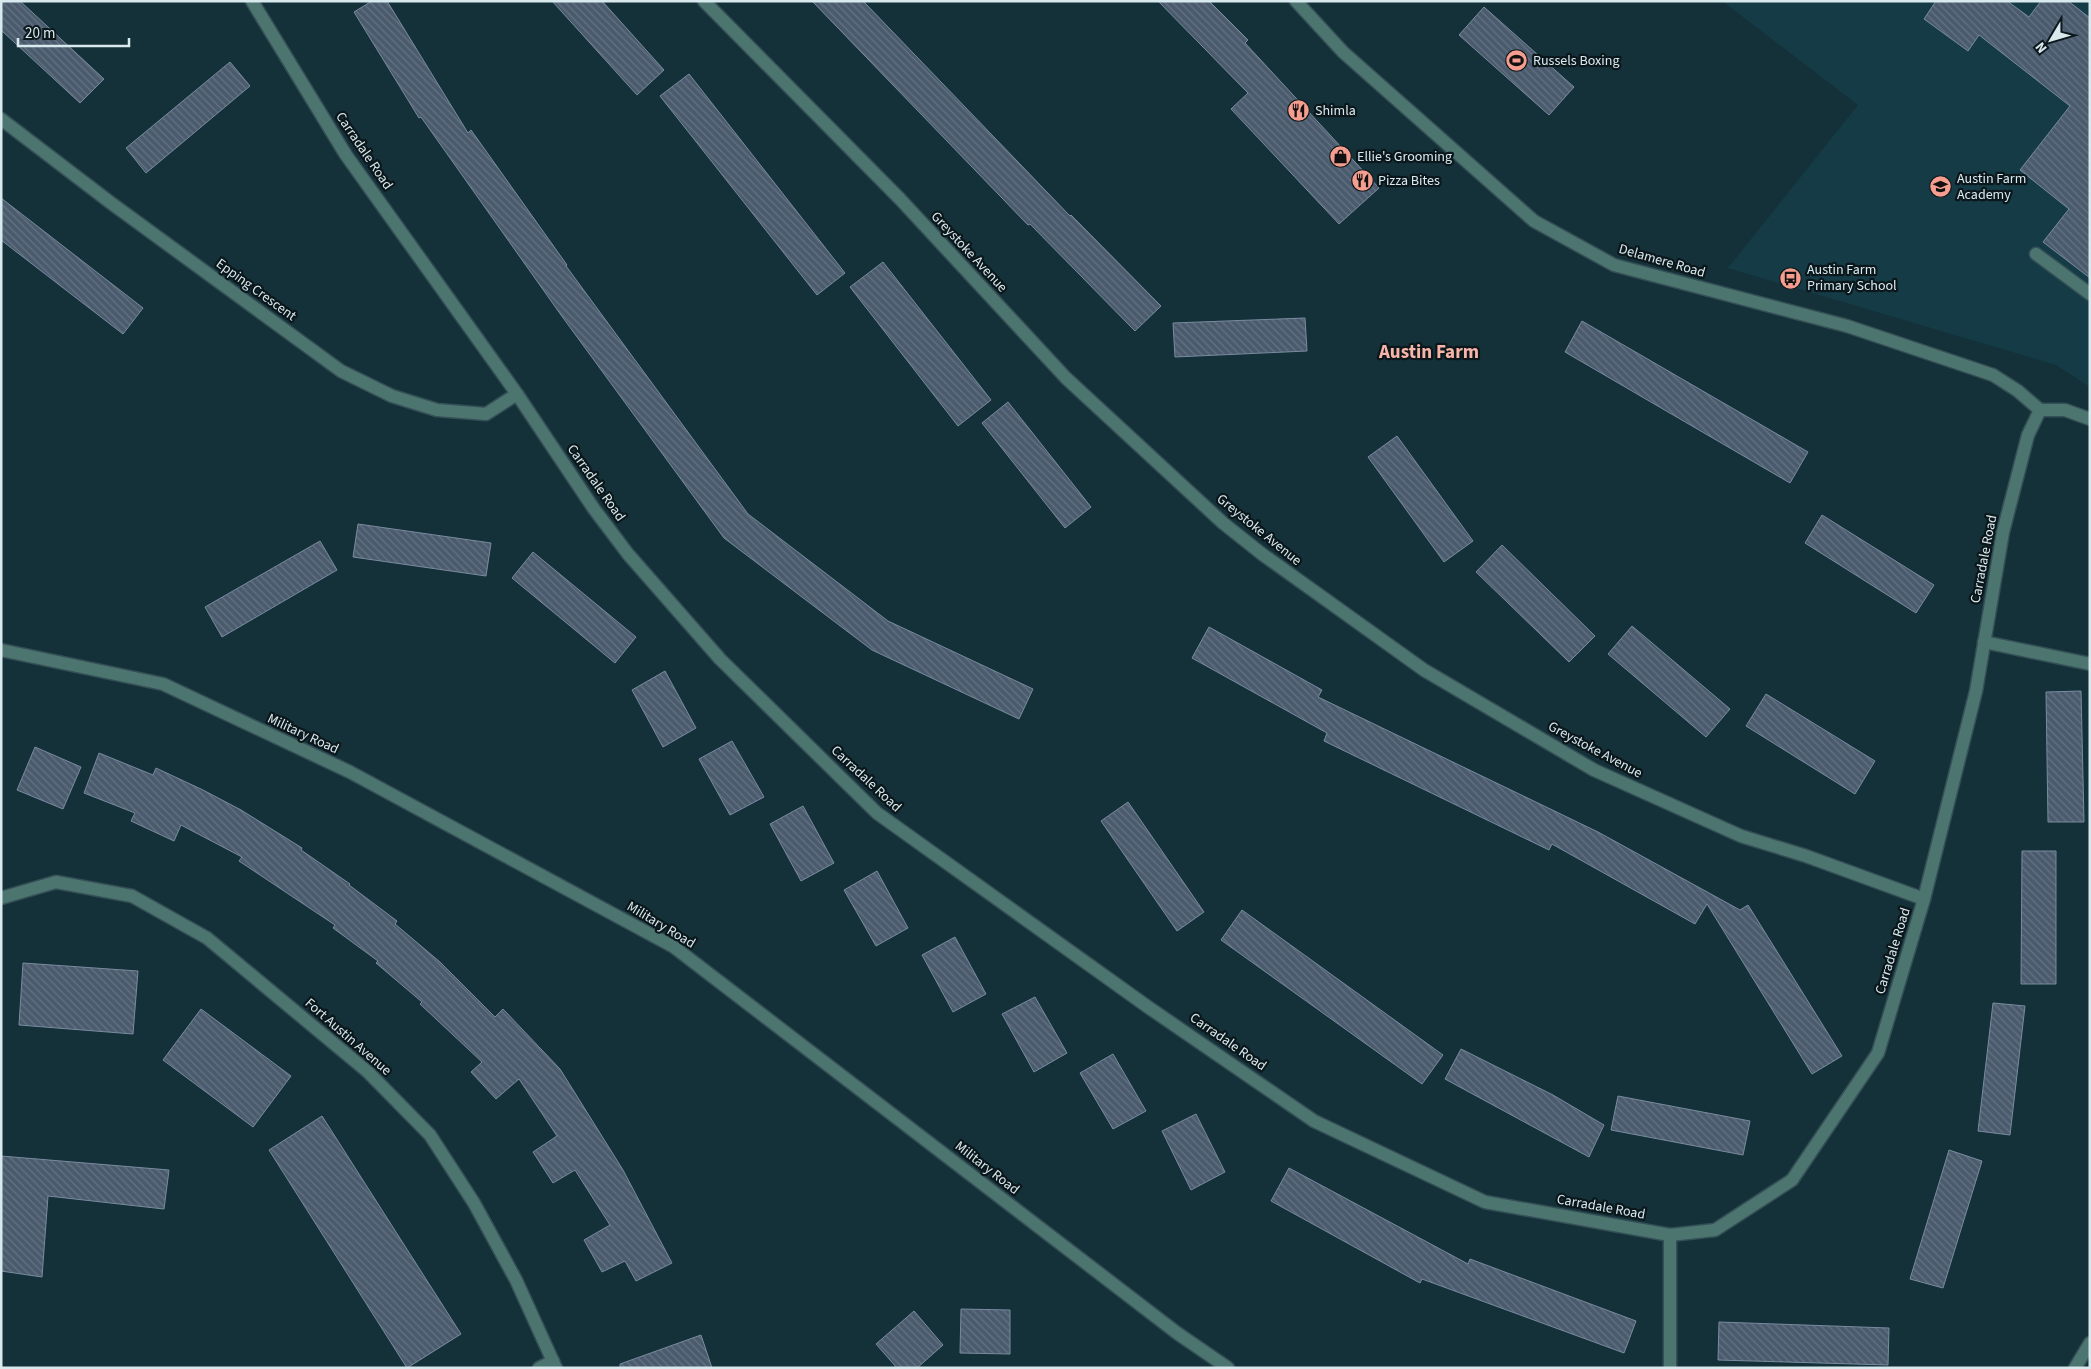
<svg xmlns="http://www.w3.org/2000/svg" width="2091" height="1369" viewBox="0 0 2091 1369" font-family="'Source Sans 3',sans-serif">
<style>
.built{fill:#143b46}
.building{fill:url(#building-back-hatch);stroke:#798ba0}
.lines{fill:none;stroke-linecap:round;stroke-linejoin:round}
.minor-casing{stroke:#344f56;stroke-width:15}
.minor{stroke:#4d756f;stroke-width:12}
.labels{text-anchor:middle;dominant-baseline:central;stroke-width:4.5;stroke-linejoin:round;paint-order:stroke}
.poi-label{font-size:14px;fill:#d9eaef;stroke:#0b171b;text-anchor:start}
.street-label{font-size:14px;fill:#d9eaef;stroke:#0b171b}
.district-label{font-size:19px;font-weight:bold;fill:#f7b4a8;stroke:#0b171b}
</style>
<defs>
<pattern id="building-back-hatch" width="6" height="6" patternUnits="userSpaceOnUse" patternTransform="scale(1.25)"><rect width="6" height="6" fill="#4b5b6e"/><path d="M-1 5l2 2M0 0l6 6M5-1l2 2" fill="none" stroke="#647383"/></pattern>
</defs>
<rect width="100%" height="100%" fill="#143139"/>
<path class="built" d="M 1722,1 L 2090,1 L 2090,387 L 2056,365 L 1728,268 L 1858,105 Z"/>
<g class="building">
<path d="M 1,1 L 20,1 L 104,79 L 80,103 L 1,30 Z"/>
<path d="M 372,1 L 387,1 L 468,133 L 471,130 L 567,265 L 566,266 L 748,514 L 888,621 L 1033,689 L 1019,719 L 872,650 L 724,538 L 561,315 L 421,117 L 419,118 L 354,12 Z"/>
<path d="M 552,1 L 602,1 L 664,70 L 637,95 Z"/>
<path d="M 812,1 L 863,1 L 1070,216 L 1071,215 L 1161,306 L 1135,331 L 1030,224 L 1028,225 Z"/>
<path d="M 1158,1 L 1209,1 L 1248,40 L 1245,43 L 1379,188 L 1339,224 L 1231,109 L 1248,93 Z"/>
<path d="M 1936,1 L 2007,1 L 2029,17 L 2041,1 L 2068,1 L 2090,18 L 2090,278 L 2043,242 L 2069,209 L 2020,170 L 2070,106 L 1979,35 L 1968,51 L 1924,19 Z"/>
<path d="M 1484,7 L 1574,87 L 1549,115 L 1459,35 Z"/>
<path d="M 230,62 L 250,86 L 146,173 L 126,148 Z"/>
<path d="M 689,74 L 845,273 L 817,295 L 660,96 Z"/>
<path d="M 1,198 L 143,308 L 123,334 L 1,240 Z"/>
<path d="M 883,262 L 991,400 L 958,426 L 850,287 Z"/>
<path d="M 1305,318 L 1307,351 L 1175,357 L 1173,323 Z"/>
<path d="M 1582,321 L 1808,452 L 1790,483 L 1565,352 Z"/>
<path d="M 1008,402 L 1091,507 L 1065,528 L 982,423 Z"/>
<path d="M 1397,436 L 1473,541 L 1444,562 L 1368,457 Z"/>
<path d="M 1822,515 L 1934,585 L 1916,613 L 1805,543 Z"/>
<path d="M 358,524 L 491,543 L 486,576 L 353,557 Z"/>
<path d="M 320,541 L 337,570 L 222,637 L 205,607 Z"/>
<path d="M 1502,545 L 1595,636 L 1569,662 L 1476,572 Z"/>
<path d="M 533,552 L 636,637 L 615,663 L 512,578 Z"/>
<path d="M 1632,626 L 1730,709 L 1706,737 L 1608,654 Z"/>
<path d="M 1209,627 L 1322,690 L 1318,697 L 1598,832 L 1740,910 L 1748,905 L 1842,1056 L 1812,1074 L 1707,904 L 1695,924 L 1552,844 L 1549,850 L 1324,741 L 1327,733 L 1192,658 Z"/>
<path d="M 665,671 L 696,728 L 663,747 L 632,690 Z"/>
<path d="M 2081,691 L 2084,822 L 2048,822 L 2046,692 Z"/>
<path d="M 1766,694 L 1875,761 L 1855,794 L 1746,726 Z"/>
<path d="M 732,741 L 764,797 L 730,815 L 699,759 Z"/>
<path d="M 35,747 L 81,767 L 63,809 L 17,790 Z"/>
<path d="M 99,753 L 153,775 L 156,768 L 203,790 L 241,810 L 302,848 L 301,850 L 350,884 L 349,885 L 397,921 L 395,924 L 440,962 L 495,1017 L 503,1009 L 560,1069 L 623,1170 L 672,1263 L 636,1281 L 625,1261 L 602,1272 L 584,1240 L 610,1225 L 575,1170 L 553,1183 L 533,1152 L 557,1136 L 519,1079 L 496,1099 L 471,1072 L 482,1062 L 420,1004 L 422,1002 L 376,963 L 378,961 L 333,928 L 335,925 L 239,861 L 242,857 L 181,825 L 174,841 L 131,821 L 135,813 L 84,793 Z"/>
<path d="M 1128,802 L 1204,912 L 1177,931 L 1101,821 Z"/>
<path d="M 803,806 L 834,863 L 801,881 L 770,824 Z"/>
<path d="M 2022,851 L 2056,851 L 2056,984 L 2021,984 Z"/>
<path d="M 877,871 L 908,928 L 876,946 L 844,890 Z"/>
<path d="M 1242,910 L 1443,1055 L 1422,1084 L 1221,940 Z"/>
<path d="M 955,937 L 986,994 L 953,1012 L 922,955 Z"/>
<path d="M 23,963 L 138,971 L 133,1034 L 19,1025 Z"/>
<path d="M 1035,997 L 1067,1053 L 1034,1072 L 1002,1014 Z"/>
<path d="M 1993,1003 L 2025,1006 L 2010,1135 L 1978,1131 Z"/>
<path d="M 201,1009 L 291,1076 L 253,1127 L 163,1060 Z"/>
<path d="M 1461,1049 L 1553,1095 L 1604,1125 L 1589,1157 L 1445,1079 Z"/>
<path d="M 1113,1054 L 1146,1111 L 1113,1129 L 1080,1073 Z"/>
<path d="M 1618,1096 L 1750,1121 L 1743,1155 L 1611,1130 Z"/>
<path d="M 1196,1114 L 1225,1172 L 1191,1190 L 1162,1131 Z"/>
<path d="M 322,1116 L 461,1334 L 407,1368 L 269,1150 Z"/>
<path d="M 1949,1150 L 1982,1161 L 1943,1288 L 1910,1279 Z"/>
<path d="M 1,1156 L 169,1170 L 164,1209 L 48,1196 L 42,1277 L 1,1271 Z"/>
<path d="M 1289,1168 L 1468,1264 L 1470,1259 L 1636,1321 L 1624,1353 L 1422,1279 L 1420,1283 L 1271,1201 Z"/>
<path d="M 961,1309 L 1010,1310 L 1010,1354 L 960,1353 Z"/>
<path d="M 914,1311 L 943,1345 L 917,1368 L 897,1368 L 876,1344 Z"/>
<path d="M 1719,1322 L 1889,1328 L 1888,1365 L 1718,1360 Z"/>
<path d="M 701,1335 L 712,1368 L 620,1368 L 620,1364 Z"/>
</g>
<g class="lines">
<defs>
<g id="minor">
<path d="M 252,1 L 346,155 L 517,394 L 594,509 L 628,554 L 720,659 L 877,813 L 1148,1007 L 1314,1121 L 1485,1202 L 1670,1235 L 1715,1230 L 1792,1180 L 1878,1053 L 1924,899 L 1976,691 L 2003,532 L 2028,435 L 2040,410"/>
<path d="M 704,1 L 900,199 L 1066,378 L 1223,523 L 1262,554 L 1424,670 L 1594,770 L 1741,836 L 1806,856 L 1924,899"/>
<path d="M 1296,1 L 1343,52 L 1534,221 L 1614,265 L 1847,326 L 1993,375 L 2018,391 L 2040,410 L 2065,410 L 2090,419"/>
<path d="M 1,119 L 111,203 L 341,371 L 392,396 L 437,410 L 486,414 L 517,394"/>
<path d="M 2036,254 L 2090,294"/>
<path d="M 1984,642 L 2090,664"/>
<path d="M 1,650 L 163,684 L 350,772 L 674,947 L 1177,1333 L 1228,1368"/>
<path d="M 1,898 L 56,882 L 132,896 L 207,938 L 368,1072 L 430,1135 L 474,1203 L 516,1280 L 556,1368"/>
<path d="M 1670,1235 L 1670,1368"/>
<path d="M 539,1368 L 553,1361"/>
<path d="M 2075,1368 L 2090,1343"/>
</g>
</defs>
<use href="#minor" class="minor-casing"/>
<use href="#minor" class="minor"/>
</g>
<defs>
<symbol id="stadium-disc" viewBox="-11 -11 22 22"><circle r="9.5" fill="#f59d8e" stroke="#0b171b"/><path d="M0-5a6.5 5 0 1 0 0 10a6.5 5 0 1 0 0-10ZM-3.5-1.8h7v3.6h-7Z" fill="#111"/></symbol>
<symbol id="restaurant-disc" viewBox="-11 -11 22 22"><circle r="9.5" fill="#f59d8e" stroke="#0b171b"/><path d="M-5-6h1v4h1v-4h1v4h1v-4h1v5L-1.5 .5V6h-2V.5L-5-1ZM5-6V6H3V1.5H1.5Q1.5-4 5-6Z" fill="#111"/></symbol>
<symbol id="shop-disc" viewBox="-11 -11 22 22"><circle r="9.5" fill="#f59d8e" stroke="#0b171b"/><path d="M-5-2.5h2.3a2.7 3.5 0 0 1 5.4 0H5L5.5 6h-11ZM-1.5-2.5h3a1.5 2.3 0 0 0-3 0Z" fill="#111"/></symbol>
<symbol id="school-disc" viewBox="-11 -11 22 22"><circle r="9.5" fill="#f59d8e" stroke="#0b171b"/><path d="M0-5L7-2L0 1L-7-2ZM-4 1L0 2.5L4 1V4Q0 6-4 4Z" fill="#111"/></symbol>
<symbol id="bus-disc" viewBox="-11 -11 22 22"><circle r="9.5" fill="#f59d8e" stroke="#0b171b"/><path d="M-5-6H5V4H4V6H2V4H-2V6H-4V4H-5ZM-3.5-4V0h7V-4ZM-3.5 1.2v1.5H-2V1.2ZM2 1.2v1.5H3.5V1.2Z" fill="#111"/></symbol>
</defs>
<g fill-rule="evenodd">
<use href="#stadium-disc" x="1504" y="48" width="25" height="25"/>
<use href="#restaurant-disc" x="1286" y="98" width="25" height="25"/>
<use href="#shop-disc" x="1328" y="144" width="25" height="25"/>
<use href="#restaurant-disc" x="1350" y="168" width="25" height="25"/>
<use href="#school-disc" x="1928" y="174" width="25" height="25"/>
<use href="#bus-disc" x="1778" y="266" width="25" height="25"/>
</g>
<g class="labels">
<g class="poi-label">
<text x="1533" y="61">Russels Boxing</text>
<text x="1315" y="111">Shimla</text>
<text x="1357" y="157">Ellie's Grooming</text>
<text x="1957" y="179">Austin Farm<tspan x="1957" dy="16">Academy</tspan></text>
<text x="1378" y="181">Pizza Bites</text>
<text x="1807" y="270">Austin Farm<tspan x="1807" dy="16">Primary School</tspan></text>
</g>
<g class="street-label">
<text transform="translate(364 151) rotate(56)">Carradale Road</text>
<text transform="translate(969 252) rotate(47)">Greystoke Avenue</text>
<text transform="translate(1662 261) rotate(16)">Delamere Road</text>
<text transform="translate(256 290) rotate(36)">Epping Crescent</text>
<text transform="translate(596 483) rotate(55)">Carradale Road</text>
<text transform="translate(1259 530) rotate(39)">Greystoke Avenue</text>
<text transform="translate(1984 559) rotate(-79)">Carradale Road</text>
<text transform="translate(303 734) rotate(25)">Military Road</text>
<text transform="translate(1595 750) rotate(28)">Greystoke Avenue</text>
<text transform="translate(866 779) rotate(43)">Carradale Road</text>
<text transform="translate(661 925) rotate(31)">Military Road</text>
<text transform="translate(1893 951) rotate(-73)">Carradale Road</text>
<text transform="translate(348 1037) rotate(41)">Fort Austin Avenue</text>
<text transform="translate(1228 1042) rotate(35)">Carradale Road</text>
<text transform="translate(987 1168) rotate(38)">Military Road</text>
<text transform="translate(1601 1207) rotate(10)">Carradale Road</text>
</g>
<g class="district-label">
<text x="1429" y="352">Austin Farm</text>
</g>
</g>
<rect width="2091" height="1369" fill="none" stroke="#d9eaef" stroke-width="5"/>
<g transform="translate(2051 40) rotate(232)" stroke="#0b171b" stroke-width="4" paint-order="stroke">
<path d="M0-4L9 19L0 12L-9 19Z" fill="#d9eaef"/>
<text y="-8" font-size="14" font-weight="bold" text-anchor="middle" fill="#d9eaef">N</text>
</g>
<path d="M18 38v8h111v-8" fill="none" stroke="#d9eaef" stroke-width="2.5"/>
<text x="25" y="38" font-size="15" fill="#d9eaef" stroke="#0b171b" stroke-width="4" paint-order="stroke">20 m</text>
</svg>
